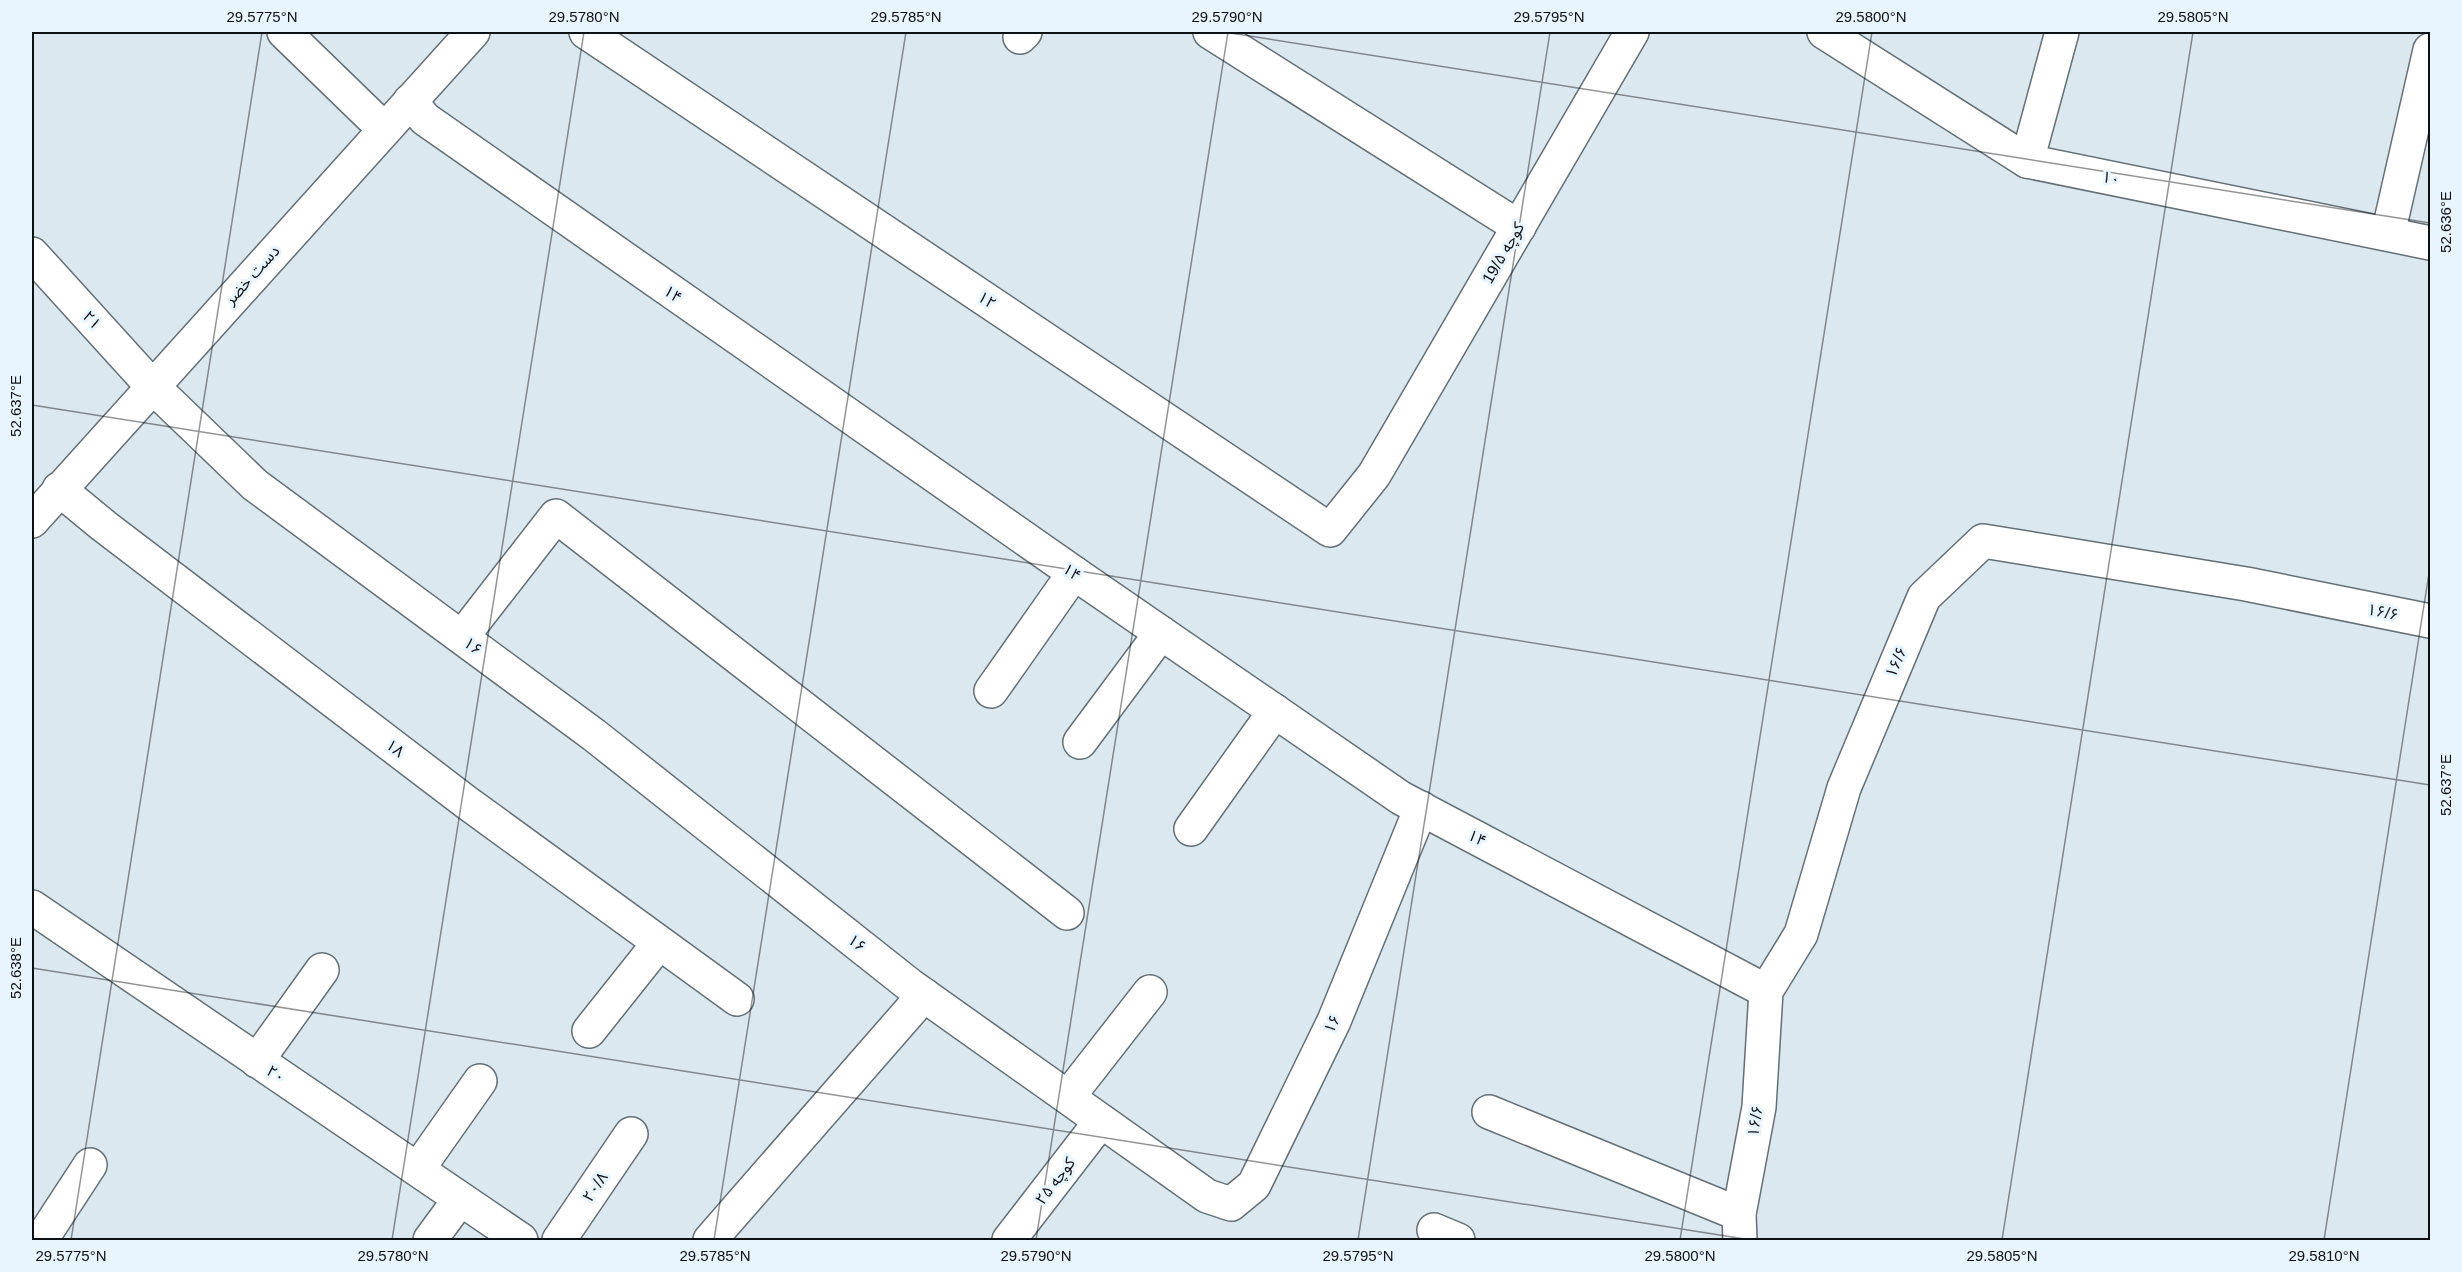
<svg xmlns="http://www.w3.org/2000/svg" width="2462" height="1272" viewBox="0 0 2462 1272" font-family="Helvetica,'Noto Sans Arabic',sans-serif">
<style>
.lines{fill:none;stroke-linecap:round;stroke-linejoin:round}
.minor-casing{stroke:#646f76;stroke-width:36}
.minor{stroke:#fff;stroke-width:33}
.ticks{fill:none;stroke:#0d1114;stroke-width:1.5;stroke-opacity:0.45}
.labels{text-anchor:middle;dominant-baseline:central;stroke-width:6;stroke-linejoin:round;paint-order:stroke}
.street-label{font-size:16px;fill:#0d1114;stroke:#e9f5fe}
.neatline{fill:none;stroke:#0d1114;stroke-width:2}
.ticks-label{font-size:15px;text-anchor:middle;fill:#0d1114}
</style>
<rect width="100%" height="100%" fill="#dce8f0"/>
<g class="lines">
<defs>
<g id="minor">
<path d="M 284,32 L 384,129"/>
<path d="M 586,32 L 1330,530 L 1374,475 L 1632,32"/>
<path d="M 1210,32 L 1519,227"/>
<path d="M 1824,32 L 2027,161 L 2430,243"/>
<path d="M 1020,37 L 1025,32"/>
<path d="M 410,101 L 425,119 L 1074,573 L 1401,798 L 1766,991"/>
<path d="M 2027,161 L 2062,32"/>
<path d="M 2388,234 L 2430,50"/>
<path d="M 32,254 L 152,386 L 255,485 L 594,735 L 911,986 L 1207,1196 L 1231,1204 L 1254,1185 L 1334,1021 L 1421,808"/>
<path d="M 59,489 L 104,526 L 466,802 L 737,999"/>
<path d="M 32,521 L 473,32"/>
<path d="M 462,637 L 556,516 L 1067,913"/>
<path d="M 991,691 L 1074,573"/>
<path d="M 1080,742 L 1161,633"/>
<path d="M 1191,829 L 1275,711"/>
<path d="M 32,907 L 521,1240"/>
<path d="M 589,1031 L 659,943"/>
<path d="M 257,1061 L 322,970"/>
<path d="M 1068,1097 L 1150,992"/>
<path d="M 1489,1112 L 1739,1214"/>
<path d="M 418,1169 L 480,1081"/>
<path d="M 1434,1230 L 1458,1240"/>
<path d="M 41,1240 L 90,1165"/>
<path d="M 430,1240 L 460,1199"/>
<path d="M 559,1240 L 631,1134"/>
<path d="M 710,1240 L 924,995"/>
<path d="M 1009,1240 L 1101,1121"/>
<path d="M 1740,1240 L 1739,1214 L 1759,1107 L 1766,991 L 1801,934 L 1844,788 L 1924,597 L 1983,541 L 2246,584 L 2430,621"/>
</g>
</defs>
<use href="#minor" class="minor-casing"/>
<use href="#minor" class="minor"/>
</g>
<path class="ticks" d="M 1224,32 L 2430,223M 32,405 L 2430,785M 32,968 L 1751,1240M 71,1240 L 262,32M 392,1240 L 584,32M 714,1240 L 906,32M 1036,1240 L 1228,32M 1358,1240 L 1550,32M 1680,1240 L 1872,32M 2002,1240 L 2193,32M 2324,1240 L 2430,567"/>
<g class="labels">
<g class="street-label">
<text transform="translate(2111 178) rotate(12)">۱۰</text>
<text transform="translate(1503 253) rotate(-60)">کوچه 19/۵</text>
<text transform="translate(252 275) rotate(-48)">دست خضر</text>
<text transform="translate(673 294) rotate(35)">۱۴</text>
<text transform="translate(987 300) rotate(34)">۱۲</text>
<text transform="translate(92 320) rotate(47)">۲۱</text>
<text transform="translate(1072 572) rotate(35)">۱۴</text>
<text transform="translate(2383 612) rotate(11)">۱۶/۶</text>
<text transform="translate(473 646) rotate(36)">۱۶</text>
<text transform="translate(1896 662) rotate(-67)">۱۶/۶</text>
<text transform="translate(395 748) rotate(37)">۱۸</text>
<text transform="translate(1477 838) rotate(28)">۱۴</text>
<text transform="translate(857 943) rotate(38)">۱۶</text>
<text transform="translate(1332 1024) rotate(-65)">۱۶</text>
<text transform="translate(276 1074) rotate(34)">۲۰</text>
<text transform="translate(1755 1121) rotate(-81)">۱۶/۶</text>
<text transform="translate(1055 1181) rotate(-53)">کوچه ۲۵</text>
<text transform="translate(595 1187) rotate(-56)">۲۰/۸</text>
</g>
</g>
<rect width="2462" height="1272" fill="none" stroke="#e9f5fe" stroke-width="66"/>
<rect x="33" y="33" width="2396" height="1206" class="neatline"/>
<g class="ticks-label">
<text x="262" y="22">29.5775°N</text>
<text x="584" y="22">29.5780°N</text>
<text x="906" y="22">29.5785°N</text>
<text x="1227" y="22">29.5790°N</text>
<text x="1549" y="22">29.5795°N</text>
<text x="1871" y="22">29.5800°N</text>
<text x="2193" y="22">29.5805°N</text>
<text transform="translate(2446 222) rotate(-90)" y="5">52.636°E</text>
<text transform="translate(16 406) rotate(-90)" y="5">52.637°E</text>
<text transform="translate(2446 785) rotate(-90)" y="5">52.637°E</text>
<text transform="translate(16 968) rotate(-90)" y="5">52.638°E</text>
<text x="71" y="1261">29.5775°N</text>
<text x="393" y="1261">29.5780°N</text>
<text x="715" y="1261">29.5785°N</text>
<text x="1036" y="1261">29.5790°N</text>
<text x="1358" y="1261">29.5795°N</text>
<text x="1680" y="1261">29.5800°N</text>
<text x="2002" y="1261">29.5805°N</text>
<text x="2324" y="1261">29.5810°N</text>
</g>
</svg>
